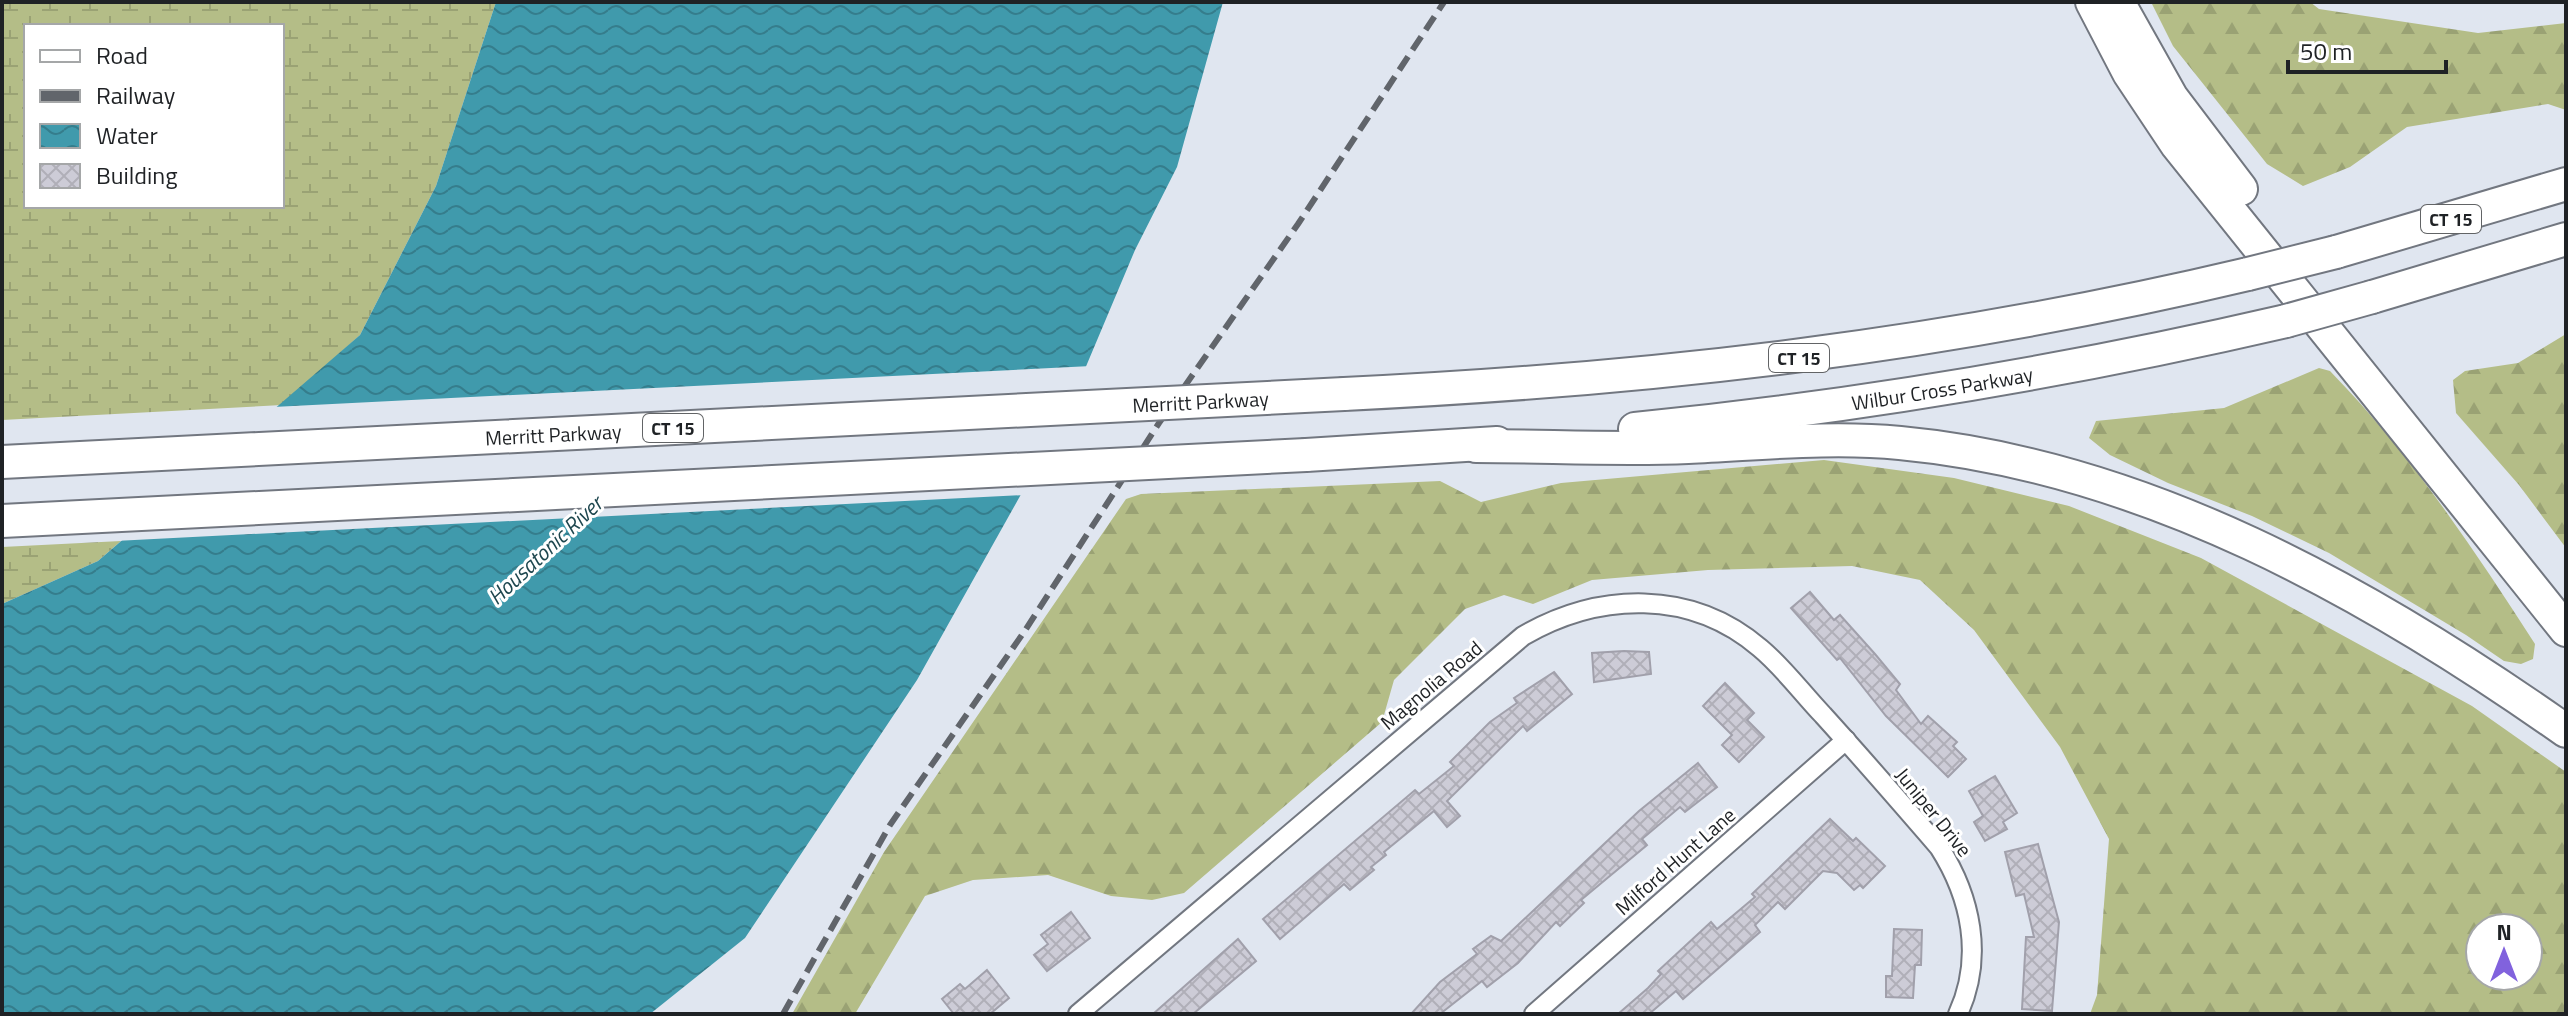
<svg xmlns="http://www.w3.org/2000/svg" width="2568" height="1016" viewBox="0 0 2568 1016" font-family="'Titillium Web',sans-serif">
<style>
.forest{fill:url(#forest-firs);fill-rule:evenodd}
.wetland{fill:url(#wetland-marsh);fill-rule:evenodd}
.water{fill:url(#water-waves)}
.pier{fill:#e0e6f0}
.building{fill:url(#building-cross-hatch);stroke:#a1a0ab;stroke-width:2}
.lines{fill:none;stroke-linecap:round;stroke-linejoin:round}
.minor-casing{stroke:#727780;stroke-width:22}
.motorway-casing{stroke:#727780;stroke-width:36}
.minor{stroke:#fff;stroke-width:18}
.motorway{stroke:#fff;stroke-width:32}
.rail{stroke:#61656b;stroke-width:6;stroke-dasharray:16 8;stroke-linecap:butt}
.motorway-bridge-casing{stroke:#727780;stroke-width:36;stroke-linecap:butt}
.motorway-bridge{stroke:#fff;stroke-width:32}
.labels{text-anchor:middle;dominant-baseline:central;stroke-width:6;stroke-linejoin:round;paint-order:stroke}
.shield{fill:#fff;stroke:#626466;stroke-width:2}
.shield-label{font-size:18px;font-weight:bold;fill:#1f2225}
.street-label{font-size:20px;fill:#1f2225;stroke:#fff}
.water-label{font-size:22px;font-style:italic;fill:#1e474f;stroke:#fff}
</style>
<defs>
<pattern id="forest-firs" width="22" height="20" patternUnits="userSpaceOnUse" patternTransform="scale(2)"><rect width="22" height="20" fill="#b4bd87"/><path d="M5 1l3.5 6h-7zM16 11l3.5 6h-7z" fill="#9aa274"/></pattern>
<pattern id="wetland-marsh" width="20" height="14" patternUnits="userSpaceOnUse" patternTransform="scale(2)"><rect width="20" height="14" fill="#b4bd87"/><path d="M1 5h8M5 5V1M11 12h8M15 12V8" fill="none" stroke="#9aa274"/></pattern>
<pattern id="water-waves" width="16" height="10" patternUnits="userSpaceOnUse" patternTransform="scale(2)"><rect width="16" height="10" fill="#409aac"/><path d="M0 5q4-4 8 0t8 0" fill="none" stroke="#357d8c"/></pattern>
<pattern id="building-cross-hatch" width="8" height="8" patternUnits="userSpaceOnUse" patternTransform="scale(2)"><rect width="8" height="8" fill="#cdccd7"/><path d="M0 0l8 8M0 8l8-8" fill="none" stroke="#b0afb8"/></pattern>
</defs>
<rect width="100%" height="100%" fill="#e0e6f0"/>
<g class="forest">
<path d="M 2151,2 L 2310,2 L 2319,9 L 2478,33 L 2566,23 L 2566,110 L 2548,104 L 2407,127 L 2350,167 L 2303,186 L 2267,164 L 2173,46 Z"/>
<path d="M 2566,334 L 2566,548 L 2519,485 L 2456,413 L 2453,380 L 2465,371 L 2518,363 Z"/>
<path d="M 2319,368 L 2330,371 C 2410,453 2473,548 2535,644 L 2533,659 L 2521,664 L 2504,661 L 2466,635 L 2329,553 L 2252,516 L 2168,483 L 2110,455 L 2089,438 L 2096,421 L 2224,408 Z"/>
<path d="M 1824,460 L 1954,478 L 2069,506 L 2201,558 L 2472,706 L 2566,772 L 2566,1014 L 2090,1014 L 2097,995 L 2109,839 L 2060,747 L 1974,630 L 1920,580 L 1852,566 L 1708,570 L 1592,580 L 1533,604 L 1504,595 L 1465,609 L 1394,680 L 1382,722 L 1184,893 L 1152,900 L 1111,896 L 1048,875 L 973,880 L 925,896 L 855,1014 L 792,1014 L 884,852 L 1126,499 L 1141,494 L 1440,481 L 1481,502 L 1561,483 ZM 2528,928 L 2528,976 L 2480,976 L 2480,928 Z"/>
</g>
<g class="wetland">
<path d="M 2,2 L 496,2 L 436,186 L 360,335 L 282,405 L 2,420 ZM 26,26 L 282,26 L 282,206 L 26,206 Z"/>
<path d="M 121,541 L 98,561 L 2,604 L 2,547 Z"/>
</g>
<path class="water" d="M 496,2 L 1223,2 L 1177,167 L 1135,250 L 1066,414 L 917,680 L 745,938 L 650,1014 L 2,1014 L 2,604 L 98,561 L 360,335 L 436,186 Z"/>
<path class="pier" d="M 1091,366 L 1070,416 L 1025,495 L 115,541 L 273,407 Z"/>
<g class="building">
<path d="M 1810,592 L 1834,620 L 1840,615 L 1875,654 L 1900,684 L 1896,690 L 1921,724 L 1928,716 L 1957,742 L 1953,746 L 1966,759 L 1948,777 L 1886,716 L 1840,658 L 1837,660 L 1791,608 Z"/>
<path d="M 1624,651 L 1649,652 L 1651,674 L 1594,682 L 1592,653 Z"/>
<path d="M 1554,672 L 1572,694 L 1527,731 L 1523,726 L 1447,801 L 1460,816 L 1447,827 L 1434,811 L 1384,852 L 1386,855 L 1371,867 L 1374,870 L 1350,890 L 1344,884 L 1280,939 L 1263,919 L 1415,790 L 1419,794 L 1454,766 L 1450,762 L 1490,722 L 1517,703 L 1514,698 Z"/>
<path d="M 1725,683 L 1754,713 L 1747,720 L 1764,737 L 1739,762 L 1722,745 L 1732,735 L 1703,706 Z"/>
<path d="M 1698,763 L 1717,787 L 1685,812 L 1680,807 L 1642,839 L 1647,845 L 1581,900 L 1584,903 L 1560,926 L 1556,922 L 1518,963 L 1487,987 L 1482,981 L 1440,1014 L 1411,1014 L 1440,982 L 1477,954 L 1473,949 L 1491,936 L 1501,941 L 1639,811 Z"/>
<path d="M 1995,776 L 2017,813 L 2003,822 L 2007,829 L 1985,841 L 1974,822 L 1983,816 L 1969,791 Z"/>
<path d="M 1830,819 L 1853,841 L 1856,838 L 1885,866 L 1863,888 L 1860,885 L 1854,890 L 1837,873 L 1823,871 L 1785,909 L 1778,902 L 1755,925 L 1760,932 L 1683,999 L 1676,991 L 1649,1014 L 1618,1014 L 1648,988 L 1661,974 L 1658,971 L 1711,922 L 1717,929 L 1755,897 L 1752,894 Z"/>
<path d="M 2038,844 L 2059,922 L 2052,1011 L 2022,1009 L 2026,937 L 2034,937 L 2024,894 L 2016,896 L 2005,852 Z"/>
<path d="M 1071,912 L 1090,938 L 1047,971 L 1034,955 L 1048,944 L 1041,935 Z"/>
<path d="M 1894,929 L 1922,930 L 1921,965 L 1915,965 L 1913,998 L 1886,997 L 1886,976 L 1892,976 Z"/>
<path d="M 1238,939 L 1256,961 L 1193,1014 L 1153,1014 Z"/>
<path d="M 987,970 L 1009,998 L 990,1014 L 954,1014 L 942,999 L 960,984 L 965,989 Z"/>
</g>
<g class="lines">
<defs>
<g id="minor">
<path d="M 1078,1014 L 1523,636 C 1599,592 1691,589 1760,648 C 1783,667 1802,693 1823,715 C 1862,758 1901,803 1939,847 C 1971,897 1984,957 1958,1014"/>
<path d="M 1534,1014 L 1846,740"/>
</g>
<g id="motorway">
<path d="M 2092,2 L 2129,73 L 2177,145 L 2566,630"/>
<path d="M 2118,2 L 2172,98 L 2241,189"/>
<path d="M 2336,252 L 2566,184"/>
<path d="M 2372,297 L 2566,239"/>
<path d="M 1344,394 C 1656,379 1944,346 2248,274"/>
<path id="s1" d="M 1635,429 C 1855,407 2070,371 2286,321"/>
<path d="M 1476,446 C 1547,446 1618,450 1688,447 C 1759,444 1830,436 1900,443 C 2144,466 2369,592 2566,731"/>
<path d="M 1306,455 L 1497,443"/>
</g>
</defs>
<use href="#minor" class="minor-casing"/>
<use href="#motorway" class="motorway-casing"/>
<use href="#minor" class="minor"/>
<use href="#motorway" class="motorway"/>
<path class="rail" d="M 783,1014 L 890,825 L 1024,632 L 1159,423 L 1298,224 L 1444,2"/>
<defs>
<g id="motorway-bridge">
<path d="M 2248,274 L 2336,252"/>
<path d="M 2286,321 L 2372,297"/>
<path id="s2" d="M 2,462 L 1344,394"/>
<path d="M 2,521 L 1306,455"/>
</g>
</defs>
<use href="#motorway-bridge" class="motorway-bridge-casing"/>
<use href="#motorway-bridge" class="motorway-bridge"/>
</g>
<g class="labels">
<g class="shield">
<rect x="2421" y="205" width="60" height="28" rx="6"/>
<rect x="1769" y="344" width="60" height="28" rx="6"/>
<rect x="643" y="414" width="60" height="28" rx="6"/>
</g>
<g class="shield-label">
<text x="2451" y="219">CT 15</text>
<text x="1799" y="358">CT 15</text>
<text x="673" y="428">CT 15</text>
</g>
<g class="street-label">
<text stroke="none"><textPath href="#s1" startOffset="310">Wilbur Cross Parkway</textPath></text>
<text stroke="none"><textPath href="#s2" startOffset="1200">Merritt Parkway</textPath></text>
<text stroke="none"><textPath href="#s2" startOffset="552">Merritt Parkway</textPath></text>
<text transform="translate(1431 685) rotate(-40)">Magnolia Road</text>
<text transform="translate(1934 812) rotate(51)">Juniper Drive</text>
<text transform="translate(1675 861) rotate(-41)">Milford Hunt Lane</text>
</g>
<g class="water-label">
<text transform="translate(545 550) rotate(-43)">Housatonic River</text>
</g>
</g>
<rect width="2568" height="1016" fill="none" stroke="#1f2225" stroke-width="8"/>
<rect x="24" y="24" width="260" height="184" fill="#ffffff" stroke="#a5a7a8" stroke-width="2"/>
<rect x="40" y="50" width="40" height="12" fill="#ffffff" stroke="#a5a7a8" stroke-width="2"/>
<text x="96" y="64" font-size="24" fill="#1f2225">Road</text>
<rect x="40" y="90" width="40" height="12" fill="#61656b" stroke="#a5a7a8" stroke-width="2"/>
<text x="96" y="104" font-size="24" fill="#1f2225">Railway</text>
<rect x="40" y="124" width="40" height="24" fill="url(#water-waves)" stroke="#a5a7a8" stroke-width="2"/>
<text x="96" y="144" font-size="24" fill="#1f2225">Water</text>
<rect x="40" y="164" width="40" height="24" fill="url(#building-cross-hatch)" stroke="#a5a7a8" stroke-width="2"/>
<text x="96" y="184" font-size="24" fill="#1f2225">Building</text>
<g transform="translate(2504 952)"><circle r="38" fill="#ffffff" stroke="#a5a7a8" stroke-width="2"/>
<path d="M0-6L14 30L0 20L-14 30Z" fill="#8162dd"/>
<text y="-12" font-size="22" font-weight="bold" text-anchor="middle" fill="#1f2225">N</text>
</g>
<path d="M2288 60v12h158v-12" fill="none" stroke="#1f2225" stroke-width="4"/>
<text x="2300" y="60" font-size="24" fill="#1f2225" stroke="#ffffff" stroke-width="6" paint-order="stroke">50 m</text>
</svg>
